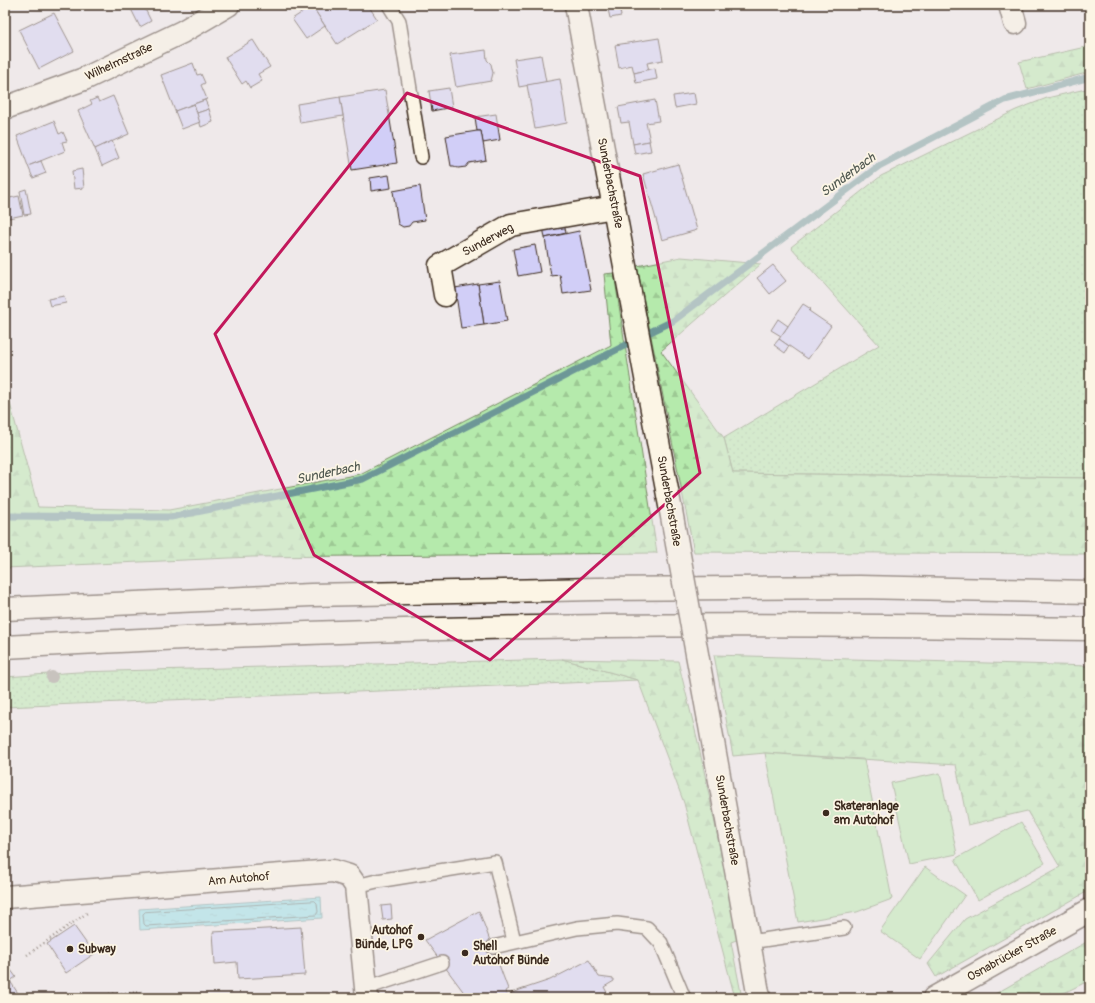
<svg xmlns="http://www.w3.org/2000/svg" width="1095" height="1003" viewBox="0 0 1095 1003" font-family="Pangolin,sans-serif">
<style>
.grass{fill:url(#grass-dots);stroke:#788a65}
.forest{fill:url(#forest-firs);stroke:#788a65}
.park{fill:#b5eaac;stroke:#788a65}
.water{fill:url(#water-ripples);stroke:#6d9797}
.lines{fill:none;stroke-linecap:round;stroke-linejoin:round}
.shore{stroke:#5d736f;stroke-width:1}
.stream{stroke:#6d9797;stroke-width:7}
.building{fill:#d1cef7;stroke:#3b2a1e}
.service-casing{stroke:#3b2a1e;stroke-width:16}
.minor-casing{stroke:#3b2a1e;stroke-width:25}
.secondary-casing{stroke:#3b2a1e;stroke-width:25}
.motorway-casing{stroke:#3b2a1e;stroke-width:25}
.path{stroke:#3b2a1e;stroke-width:2.5;stroke-dasharray:1 3;stroke-linecap:butt}
.service{stroke:#fcf5e5;stroke-width:13}
.minor{stroke:#fcf5e5;stroke-width:22}
.secondary{stroke:#fcf5e5;stroke-width:22}
.motorway{stroke:#fcf5e5;stroke-width:22}
.minor-bridge-casing{stroke:#3b2a1e;stroke-width:25;stroke-linecap:butt}
.minor-bridge{stroke:#fcf5e5;stroke-width:22}
.tree{fill:#999589}
.marked{fill:none;stroke:#c2185b;stroke-width:3;stroke-linejoin:round}
.poi-dot{fill:#3b2a1e;stroke:#fcf5e5;stroke-width:1.5}
.labels{text-anchor:middle;dominant-baseline:central;stroke-width:3.5;stroke-linejoin:round;paint-order:stroke}
.street-label{font-size:12px;fill:#3b2a1e;stroke:#fcf5e5}
.poi-label{font-size:12px;font-weight:bold;fill:#3b2a1e;stroke:#fcf5e5;text-anchor:start}
.water-label{font-size:13px;font-style:italic;fill:#505850;stroke:#fcf5e5}
</style>
<defs>
<pattern id="grass-dots" width="8" height="8" patternUnits="userSpaceOnUse"><rect width="8" height="8" fill="#b5eaac"/><path d="M2 2h.1M6 6h.1" fill="none" stroke="#9dc994" stroke-width="1.8" stroke-linecap="round"/></pattern>
<pattern id="forest-firs" width="22" height="20" patternUnits="userSpaceOnUse"><rect width="22" height="20" fill="#b5eaac"/><path d="M5 1l3.5 6h-7zM16 11l3.5 6h-7z" fill="#9dc994"/></pattern>
<pattern id="water-ripples" width="26" height="14" patternUnits="userSpaceOnUse"><rect width="26" height="14" fill="#8fe0e8"/><path d="M2 4q2-2 4 0t4 0M15 11q2-2 4 0t4 0" fill="none" stroke="#7cc0c7"/></pattern>
</defs>
<rect width="100%" height="100%" fill="#efe9ea"/>
<filter id="ink" filterUnits="userSpaceOnUse"><feTurbulence type="fractalNoise" baseFrequency=".025" numOctaves="2"/><feDisplacementMap in="SourceGraphic" scale="8" xChannelSelector="R" yChannelSelector="G"/><feConvolveMatrix kernelMatrix="1 2 1 2 8 2 1 2 1" color-interpolation-filters="sRGB"/></filter>
<g filter="url(#ink)">
<g class="grass">
<path d="M 1090,88 L 1090,478 L 733,473 L 724,438 L 879,345 L 791,247 L 881,176 L 1016,110 L 1047,98 Z"/>
<path d="M 562,659 L 638,680 L 5,707 L 5,677 L 78,672 Z"/>
</g>
<g class="forest">
<path d="M 1090,46 L 1090,72 L 1027,89 L 1019,62 Z"/>
<path d="M 681,257 L 761,264 L 661,351 L 724,438 L 733,473 L 1090,478 L 1090,554 L 694,552 L 637,266 Z"/>
<path d="M 614,273 L 657,553 L 252,557 L 5,568 L 5,385 L 38,507 L 169,510 L 360,474 L 611,345 L 604,274 Z"/>
<path d="M 714,655 L 1090,666 L 1090,890 L 936,977 L 928,964 L 965,919 L 1060,867 L 1027,811 L 968,825 L 956,765 L 765,753 L 733,756 Z"/>
<path d="M 562,659 L 678,661 L 698,742 L 739,939 L 731,942 L 742,998 L 735,998 L 684,803 L 638,680 Z"/>
<path d="M 1090,940 L 1090,980 L 1054,998 L 988,998 Z"/>
</g>
<g class="park">
<path d="M 765,753 L 864,760 L 892,899 L 857,912 L 798,922 Z"/>
<path d="M 940,773 L 957,854 L 909,864 L 891,783 Z"/>
<path d="M 1021,822 L 1045,863 L 978,900 L 955,859 Z"/>
<path d="M 925,867 L 965,895 L 920,959 L 880,931 Z"/>
</g>
<path class="water" d="M 321,897 L 322,918 L 140,930 L 139,909 Z"/>
<g class="lines">
<path class="shore" d="M 315,901 L 317,903 L 318,912 L 316,915 L 146,926 L 144,924 L 143,914 L 145,912 Z"/>
<g class="stream">
<path d="M 644,335 L 673,321 L 879,166 L 1005,100 L 1090,77"/>
<path d="M 5,516 L 171,517 L 363,479 L 626,345"/>
</g>
</g>
<g class="building">
<path d="M 129,5 L 143,5 L 151,21 L 140,27 Z"/>
<path d="M 368,5 L 377,19 L 337,44 L 312,6 Z"/>
<path d="M 607,5 L 638,5 L 638,8 L 620,11 L 621,16 L 610,18 Z"/>
<path d="M 312,6 L 325,26 L 306,39 L 292,19 Z"/>
<path d="M 54,13 L 74,51 L 39,69 L 19,30 Z"/>
<path d="M 659,38 L 663,60 L 647,63 L 649,70 L 634,73 L 632,65 L 619,68 L 615,45 Z"/>
<path d="M 253,40 L 270,67 L 258,74 L 262,81 L 250,88 L 246,81 L 242,84 L 225,57 Z"/>
<path d="M 486,50 L 487,60 L 491,64 L 493,73 L 491,81 L 456,87 L 450,55 Z"/>
<path d="M 541,55 L 546,82 L 519,87 L 514,59 Z"/>
<path d="M 193,63 L 197,75 L 201,74 L 205,83 L 201,85 L 207,99 L 175,111 L 161,75 Z"/>
<path d="M 655,68 L 657,79 L 636,83 L 634,73 Z"/>
<path d="M 560,79 L 567,123 L 535,129 L 527,85 Z"/>
<path d="M 449,88 L 452,107 L 432,111 L 429,91 Z"/>
<path d="M 385,90 L 397,163 L 352,170 L 340,97 Z"/>
<path d="M 694,93 L 696,104 L 675,108 L 673,96 Z"/>
<path d="M 113,96 L 129,134 L 95,149 L 78,111 L 92,104 L 90,101 L 97,98 L 99,102 Z"/>
<path d="M 340,97 L 343,116 L 300,123 L 297,104 Z"/>
<path d="M 205,100 L 209,109 L 197,113 L 194,104 Z"/>
<path d="M 655,100 L 659,121 L 646,123 L 650,141 L 633,144 L 629,122 L 621,123 L 618,107 Z"/>
<path d="M 194,104 L 200,122 L 182,129 L 175,111 Z"/>
<path d="M 209,109 L 213,122 L 201,127 L 197,113 Z"/>
<path d="M 496,114 L 500,140 L 483,143 L 481,131 L 477,131 L 475,117 Z"/>
<path d="M 54,121 L 59,134 L 63,132 L 67,141 L 62,142 L 65,151 L 28,166 L 17,136 Z"/>
<path d="M 477,131 L 481,131 L 486,160 L 469,163 L 466,167 L 458,168 L 454,166 L 451,166 L 446,136 Z"/>
<path d="M 112,141 L 119,158 L 102,166 L 95,149 Z"/>
<path d="M 649,141 L 651,151 L 635,154 L 633,144 Z"/>
<path d="M 41,161 L 46,173 L 33,178 L 28,166 Z"/>
<path d="M 678,164 L 697,230 L 662,240 L 643,174 Z"/>
<path d="M 82,169 L 84,188 L 74,189 L 72,171 Z"/>
<path d="M 389,175 L 391,188 L 371,191 L 370,178 Z"/>
<path d="M 420,186 L 425,220 L 412,222 L 409,226 L 403,227 L 398,224 L 393,191 Z"/>
<path d="M 26,189 L 31,214 L 24,215 L 20,191 Z"/>
<path d="M 19,196 L 23,215 L 9,218 L 5,199 Z"/>
<path d="M 564,223 L 566,233 L 545,238 L 543,227 Z"/>
<path d="M 579,231 L 591,290 L 563,294 L 560,275 L 551,276 L 545,238 Z"/>
<path d="M 535,245 L 540,272 L 518,276 L 513,249 Z"/>
<path d="M 773,265 L 786,281 L 770,294 L 757,278 Z"/>
<path d="M 500,281 L 507,321 L 484,325 L 478,284 Z"/>
<path d="M 478,284 L 484,325 L 461,328 L 455,288 Z"/>
<path d="M 64,296 L 66,303 L 50,306 L 48,299 Z"/>
<path d="M 803,304 L 811,309 L 809,311 L 831,326 L 808,359 L 779,339 Z"/>
<path d="M 778,319 L 788,326 L 781,336 L 771,330 Z"/>
<path d="M 779,339 L 789,346 L 785,353 L 774,345 Z"/>
<path d="M 391,905 L 392,919 L 383,920 L 381,906 Z"/>
<path d="M 479,911 L 508,989 L 505,991 L 508,998 L 512,996 L 511,993 L 550,980 L 589,960 L 599,977 L 614,979 L 614,981 L 604,987 L 610,998 L 468,998 L 425,940 Z"/>
<path d="M 74,926 L 94,954 L 66,973 L 47,944 Z"/>
<path d="M 301,927 L 305,975 L 238,979 L 237,962 L 215,964 L 213,932 Z"/>
<path d="M 5,962 L 16,977 L 10,981 L 21,998 L 5,998 Z"/>
</g>
<g class="lines">
<defs>
<g id="service">
<path d="M 389,5 L 399,21 L 421,157"/>
<path d="M 356,886 L 377,881 L 495,862 L 514,941"/>
<path d="M 749,942 L 844,928"/>
<path d="M 493,947 L 577,928 L 617,924 L 647,928 L 661,943 L 684,998"/>
<path d="M 366,988 L 442,963"/>
</g>
<g id="minor">
<path d="M 576,5 L 671,511"/>
<path d="M 1010,5 L 1015,23"/>
<path d="M 5,108 L 84,79 L 182,32 L 228,5"/>
<path d="M 445,295 L 440,266 L 511,225 L 614,207"/>
<path d="M 709,720 L 759,998"/>
<path d="M 5,897 L 333,871 L 349,876 L 356,886 L 367,998"/>
</g>
<path id="secondary" d="M 934,998 L 1090,910"/>
<g id="motorway">
<path d="M 5,609 L 311,595 L 596,589 L 859,587 L 1090,592"/>
<path d="M 5,647 C 205,636 405,628 605,626 C 766,624 928,626 1090,629"/>
</g>
</defs>
<use href="#service" class="service-casing"/>
<use href="#minor" class="minor-casing"/>
<use href="#secondary" class="secondary-casing"/>
<use href="#motorway" class="motorway-casing"/>
<g class="path">
<path d="M 27,955 L 87,913"/>
<path d="M 109,994 L 144,992"/>
</g>
<use href="#service" class="service"/>
<use href="#minor" class="minor"/>
<use href="#secondary" class="secondary"/>
<use href="#motorway" class="motorway"/>
<defs>
<path id="minor-bridge" d="M 671,511 L 709,720"/>
</defs>
<use href="#minor-bridge" class="minor-bridge-casing"/>
<use href="#minor-bridge" class="minor-bridge"/>
</g>
<circle class="tree" cx="52" cy="677" r="6"/>
</g>
<path d="M0 0H1095V1003H0ZM 407,93 L 640,176 L 700,473 L 490,660 L 314,555 L 215,334 Z" fill="#efe9ea" fill-opacity=".55" fill-rule="evenodd"/>
<path class="marked" d="M 407,93 L 640,176 L 700,473 L 490,660 L 314,555 L 215,334 Z"/>
<g class="poi-dot">
<circle cx="826" cy="813" r="4"/>
<circle cx="421" cy="937" r="4"/>
<circle cx="70" cy="949" r="4"/>
<circle cx="465" cy="953" r="4"/>
</g>
<g class="labels">
<g class="street-label">
<text transform="translate(119 62) rotate(-25)">Wilhelmstraße</text>
<text transform="translate(610 183) rotate(79)">Sunderbachstraße</text>
<text transform="translate(488 240) rotate(-28)">Sunderweg</text>
<text transform="translate(669 501) rotate(80)">Sunderbachstraße</text>
<text transform="translate(727 820) rotate(80)">Sunderbachstraße</text>
<text transform="translate(239 879) rotate(-5)">Am Autohof</text>
<text transform="translate(1012 954) rotate(-29)">Osnabrücker Straße</text>
</g>
<g class="poi-label">
<text x="834" y="806">Skateranlage<tspan x="834" dy="14">am Autohof</tspan></text>
<text x="413" y="930" text-anchor="end">Autohof<tspan x="413" dy="14">Bünde, LPG</tspan></text>
<text x="473" y="946">Shell<tspan x="473" dy="14">Autohof Bünde</tspan></text>
<text x="78" y="949">Subway</text>
</g>
<g class="water-label">
<text transform="translate(848 175) rotate(-36)">Sunderbach</text>
<text transform="translate(328 473) rotate(-12)">Sunderbach</text>
</g>
</g>
<rect width="1095" height="1003" fill="none" stroke="#fcf5e5" stroke-width="20"/>
<rect x="10" y="10" width="1075" height="983" fill="none" stroke="#3b2a1e" stroke-width="1.5" filter="url(#ink)"/>
</svg>
